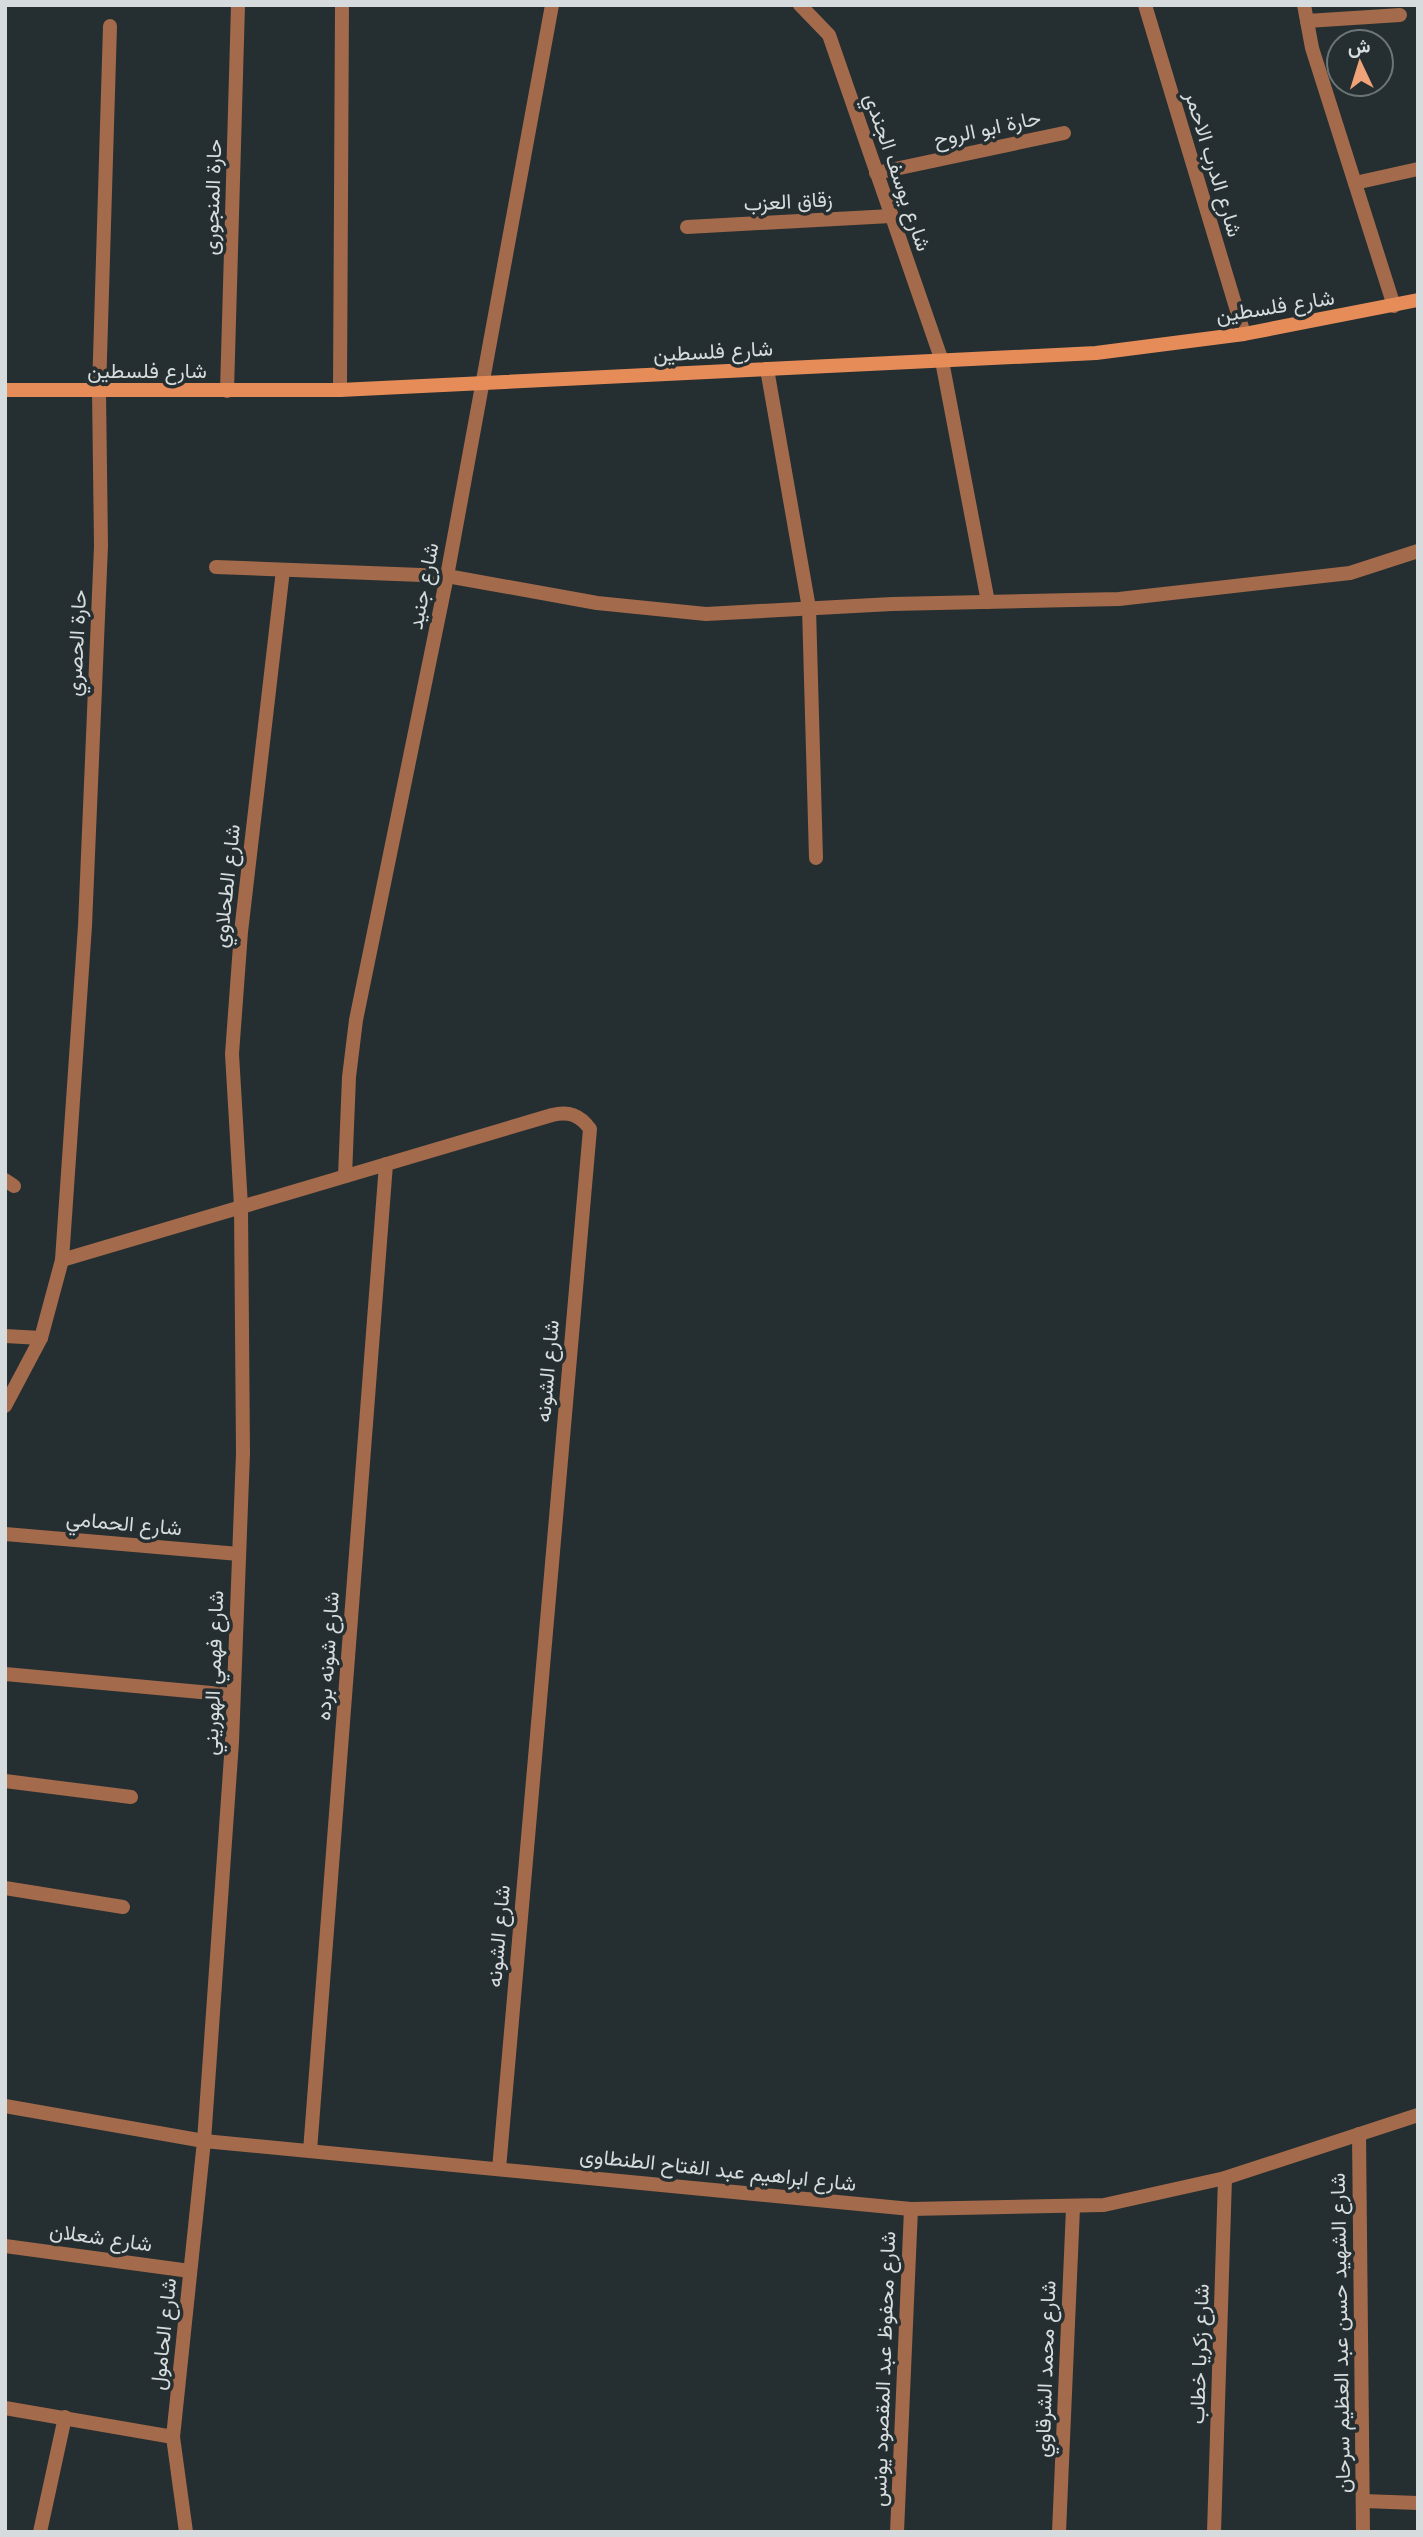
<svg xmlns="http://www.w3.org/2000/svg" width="1423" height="2537" viewBox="0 0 1423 2537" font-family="Helvetica,Vazirmatn,sans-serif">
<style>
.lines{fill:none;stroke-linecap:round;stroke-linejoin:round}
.lane{stroke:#a36a4b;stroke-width:14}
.street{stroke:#a36a4b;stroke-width:14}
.secondary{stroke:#e68c58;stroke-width:14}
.labels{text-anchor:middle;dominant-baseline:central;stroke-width:7;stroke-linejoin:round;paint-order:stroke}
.street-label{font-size:21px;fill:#d6dcdd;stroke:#252e31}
</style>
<rect width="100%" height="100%" fill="#252e31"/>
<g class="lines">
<path class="lane" d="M 809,608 L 816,858"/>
<g class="street">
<path d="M 800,5 L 829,35 L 942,361 L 988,602"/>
<path d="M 1145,5 L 1244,334"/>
<path d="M 1304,5 L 1312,48 L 1394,306"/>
<path d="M 1307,21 L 1400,15"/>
<path d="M 876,173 L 1064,133"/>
<path d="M 1355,183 L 1418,169"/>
<path d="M 687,227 L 891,216"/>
<path d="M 767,369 L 809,608"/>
<path d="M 340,390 L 342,5"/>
<path d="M 227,391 L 238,5"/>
<path d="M 216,567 L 447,576 L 597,603 L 706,614 L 892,604 L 1119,599 L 1350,573 L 1418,551"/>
<path d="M 345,1176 L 349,1077 L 356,1020 L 447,576 L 552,5"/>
<path d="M 5,1180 L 14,1186"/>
<path d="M 62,1260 L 552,1115 C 569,1111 580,1115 590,1129 L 499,2169"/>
<path d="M 5,1336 L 41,1338"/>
<path d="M 5,1406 L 41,1338 L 62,1260 L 85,926 L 101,546 L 99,391 L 110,26"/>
<path d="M 5,1534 L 239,1554"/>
<path d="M 5,1674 L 233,1695"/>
<path d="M 5,1781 L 131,1797"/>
<path d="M 5,1888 L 123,1907"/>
<path d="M 5,2106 L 204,2141 L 911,2209 L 1104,2205 L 1225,2178 L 1418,2115"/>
<path d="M 1359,2134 L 1363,2532"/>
<path d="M 310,2151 L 386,1164"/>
<path d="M 5,2246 L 190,2271"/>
<path d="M 5,2408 L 173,2437"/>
<path d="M 1363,2501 L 1418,2503"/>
<path d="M 40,2532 L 65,2417"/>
<path d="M 186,2532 L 173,2437 L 204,2141 L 232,1742 L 243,1453 L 241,1206 L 232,1054 L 241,932 L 283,570"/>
<path d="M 897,2532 L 911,2209"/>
<path d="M 1059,2532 L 1073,2208"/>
<path d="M 1214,2532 L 1225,2178"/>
</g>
<path class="secondary" d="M 5,390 L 340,390 L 1096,353 L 1244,334 L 1418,300"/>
</g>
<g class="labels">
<g class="street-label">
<text transform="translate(987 128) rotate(-12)">حارة ابو الروح</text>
<text transform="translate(1214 164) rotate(73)">شارع الدرب الاحمر</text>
<text transform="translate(898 172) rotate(71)">شارع يوسف الجندي</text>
<text transform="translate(212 197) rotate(-88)">حارة المنجورى</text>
<text transform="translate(788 201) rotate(-3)">زقاق العزب</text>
<text transform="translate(1275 306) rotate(-9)">شارع فلسطين</text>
<text transform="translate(713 351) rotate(-3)">شارع فلسطين</text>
<text x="147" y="370">شارع فلسطين</text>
<text transform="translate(423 586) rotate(-79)">شارع جنيد</text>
<text transform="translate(76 643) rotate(-87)">حارة الحصري</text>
<text transform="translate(226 886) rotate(-84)">شارع الطحلاوي</text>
<text transform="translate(547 1371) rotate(-85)">شارع الشونه</text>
<text transform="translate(124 1523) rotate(5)">شارع الحمامي</text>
<text transform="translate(327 1656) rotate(-86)">شارع شونه برده</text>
<text transform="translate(213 1673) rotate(-88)">شارع فهمي الهوريني</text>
<text transform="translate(498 1936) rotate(-85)">شارع الشونه</text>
<text transform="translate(718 2169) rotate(6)">شارع ابراهيم عبد الفتاح الطنطاوى</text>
<text transform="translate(101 2237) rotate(8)">شارع شعلان</text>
<text transform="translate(1340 2333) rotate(-91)">شارع الشهيد حسن عبد العظيم سرحان</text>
<text transform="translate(163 2334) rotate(-84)">شارع الحامول</text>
<text transform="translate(1199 2354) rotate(-88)">شارع زكريا خطاب</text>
<text transform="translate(883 2369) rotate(-88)">شارع محفوظ عبد المقصود يونس</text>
<text transform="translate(1045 2369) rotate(-88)">شارع محمد الشرقاوي</text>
</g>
</g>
<rect width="1423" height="2537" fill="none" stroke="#d6dcdd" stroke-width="14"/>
<g transform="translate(1360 63) rotate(356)"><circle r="33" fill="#252e31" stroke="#6c7476" stroke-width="2"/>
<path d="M0-5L12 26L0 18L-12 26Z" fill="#f0a278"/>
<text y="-10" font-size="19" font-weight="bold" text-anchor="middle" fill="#d6dcdd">ش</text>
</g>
</svg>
